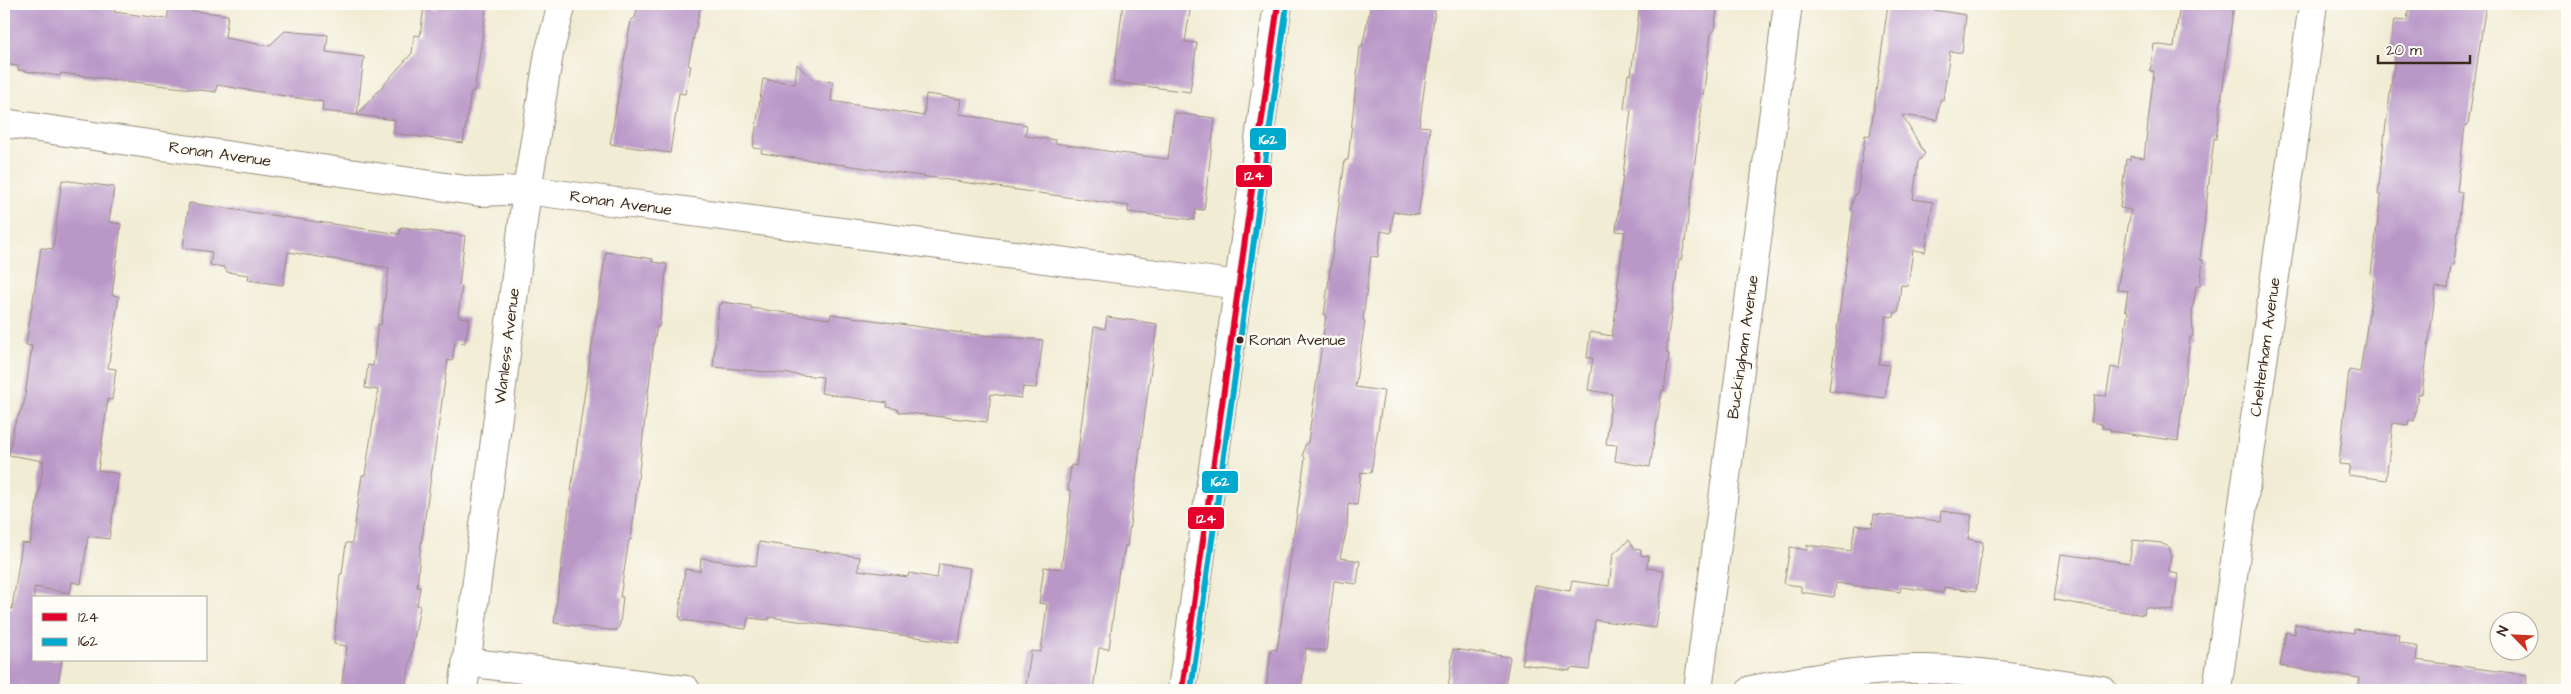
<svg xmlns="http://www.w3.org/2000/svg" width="2571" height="694" viewBox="0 0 2571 694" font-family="'Architects Daughter',sans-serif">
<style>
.building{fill:#b998c8}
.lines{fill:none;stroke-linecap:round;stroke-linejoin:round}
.minor-casing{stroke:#968b79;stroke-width:30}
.secondary-casing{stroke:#968b79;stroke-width:30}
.minor{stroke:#fff;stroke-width:28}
.secondary{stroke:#fff;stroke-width:28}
.bus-1-casing{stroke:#fdfcf7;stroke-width:10}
.bus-2-casing{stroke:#fdfcf7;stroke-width:10}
.bus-1{stroke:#e4002b;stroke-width:6}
.bus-2{stroke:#00a9ce;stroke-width:6}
.bus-dot{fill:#3b2a1e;stroke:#fdfcf7;stroke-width:2}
.labels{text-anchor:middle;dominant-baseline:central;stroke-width:5;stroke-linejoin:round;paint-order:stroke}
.bus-label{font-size:15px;fill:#3b2a1e;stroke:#fdfcf7;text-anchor:start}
.street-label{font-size:16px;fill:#3b2a1e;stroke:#fdfcf7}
.line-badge{stroke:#fdfcf7;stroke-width:2}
.badge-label{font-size:14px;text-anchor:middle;font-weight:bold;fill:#fff}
</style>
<rect width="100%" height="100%" fill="#fdfcf7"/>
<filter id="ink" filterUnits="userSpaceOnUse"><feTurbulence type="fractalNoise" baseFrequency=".02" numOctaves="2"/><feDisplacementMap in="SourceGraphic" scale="10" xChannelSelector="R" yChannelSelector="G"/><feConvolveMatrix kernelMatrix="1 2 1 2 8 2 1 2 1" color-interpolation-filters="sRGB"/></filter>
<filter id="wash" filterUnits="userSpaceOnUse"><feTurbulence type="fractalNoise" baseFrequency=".0096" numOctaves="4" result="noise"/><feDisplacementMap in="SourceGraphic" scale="20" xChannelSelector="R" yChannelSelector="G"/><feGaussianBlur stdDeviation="1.12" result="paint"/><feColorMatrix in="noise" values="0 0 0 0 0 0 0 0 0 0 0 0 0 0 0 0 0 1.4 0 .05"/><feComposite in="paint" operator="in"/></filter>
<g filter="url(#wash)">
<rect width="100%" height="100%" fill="#f1ecd4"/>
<g id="blocks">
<g class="building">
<path d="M 4,4 L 115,4 L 114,12 L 167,19 L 169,8 L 228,15 L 225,38 L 269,46 L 285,31 L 328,35 L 326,52 L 364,57 L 357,115 L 322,111 L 323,102 L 217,85 L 216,92 L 61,73 L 60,76 L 18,70 L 18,66 L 4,64 Z"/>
<path d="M 437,4 L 487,4 L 474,92 L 471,91 L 463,143 L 393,133 L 395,120 L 357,115 L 412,53 L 414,35 L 420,36 L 424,7 L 437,9 Z"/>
<path d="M 638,4 L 701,4 L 688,65 L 691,66 L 685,94 L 679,93 L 670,153 L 610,144 L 631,20 L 635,18 Z"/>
<path d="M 1123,4 L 1191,4 L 1185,42 L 1197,43 L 1190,92 L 1113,82 Z"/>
<path d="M 1371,4 L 1436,4 L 1419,126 L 1430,127 L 1426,167 L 1418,215 L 1393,212 L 1391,233 L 1381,231 L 1378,257 L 1371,256 L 1363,320 L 1365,321 L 1355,387 L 1384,391 L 1371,473 L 1361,472 L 1357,505 L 1348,503 L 1347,528 L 1340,558 L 1360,561 L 1357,584 L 1334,581 L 1326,651 L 1306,648 L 1301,690 L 1266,690 L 1271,649 L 1277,650 L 1305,458 L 1303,455 L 1305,445 L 1308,442 L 1326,315 L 1324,315 L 1345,160 L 1348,160 L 1360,47 L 1362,47 Z"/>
<path d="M 1640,4 L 1717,4 L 1715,30 L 1711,33 L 1685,242 L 1681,260 L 1679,260 L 1667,343 L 1667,354 L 1669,354 L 1664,391 L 1662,390 L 1650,467 L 1615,461 L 1617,445 L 1606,444 L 1612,394 L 1588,390 L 1593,358 L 1587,358 L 1590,332 L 1612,336 L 1619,288 L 1617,288 L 1625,232 L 1616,231 L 1631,110 L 1624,109 L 1628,74 L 1631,75 Z"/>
<path d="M 1888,4 L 1935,4 L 1934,10 L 1966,15 L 1962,53 L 1950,51 L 1943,100 L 1940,100 L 1937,120 L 1902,115 L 1925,154 L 1918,162 L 1913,199 L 1933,202 L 1925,252 L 1913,250 L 1908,286 L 1901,285 L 1898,312 L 1895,312 L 1894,317 L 1886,316 L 1879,364 L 1889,365 L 1885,398 L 1829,390 L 1853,212 L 1851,209 L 1853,200 L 1858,189 L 1865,135 L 1870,136 Z"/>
<path d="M 2180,4 L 2234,4 L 2216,139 L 2214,138 L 2200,260 L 2203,260 L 2200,286 L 2196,286 L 2192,314 L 2193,336 L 2190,338 L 2178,441 L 2110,431 L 2111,429 L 2102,428 L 2102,424 L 2091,422 L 2095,395 L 2106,396 L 2111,367 L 2120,369 L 2128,311 L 2125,310 L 2128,291 L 2117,290 L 2131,210 L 2120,208 L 2126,159 L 2130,160 L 2130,156 L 2144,158 L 2154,71 L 2150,71 L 2154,44 L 2174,47 Z"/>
<path d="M 2445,4 L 2486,4 L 2468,125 L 2465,125 L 2457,191 L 2462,192 L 2454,265 L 2451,265 L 2448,288 L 2436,287 L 2422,394 L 2418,394 L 2414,421 L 2409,420 L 2408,425 L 2393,423 L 2386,480 L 2348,475 L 2350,465 L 2339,464 L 2349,370 L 2360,372 L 2374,280 L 2371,274 L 2381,195 L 2378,195 L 2384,139 L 2396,49 L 2390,49 L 2394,20 L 2407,21 L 2409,5 L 2444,10 Z"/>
<path d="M 797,64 L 811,79 L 833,82 L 831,101 L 924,116 L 926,94 L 961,99 L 959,114 L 1027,125 L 1025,136 L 1056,140 L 1055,143 L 1120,153 L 1168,159 L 1174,113 L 1215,118 L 1204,210 L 1196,209 L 1194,220 L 1128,212 L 1129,206 L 761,153 L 762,149 L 753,148 L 763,79 L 795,84 Z"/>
<path d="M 62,180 L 114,187 L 109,222 L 121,224 L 112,295 L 119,296 L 108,368 L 116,369 L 112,400 L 108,399 L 98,470 L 119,474 L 109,539 L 88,536 L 81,584 L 72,582 L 70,593 L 34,587 L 34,660 L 62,660 L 57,690 L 4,690 L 4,608 L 12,609 L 22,543 L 30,544 L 44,461 L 9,455 L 14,426 L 24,403 L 32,346 L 26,345 L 41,248 L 53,249 Z"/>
<path d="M 189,203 L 400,234 L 401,227 L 465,236 L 459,285 L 462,286 L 458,314 L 459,317 L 469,318 L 465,343 L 455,342 L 452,361 L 448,360 L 420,552 L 417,587 L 420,587 L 417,605 L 420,606 L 405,690 L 341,690 L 347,646 L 334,644 L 340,574 L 342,574 L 346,543 L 352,543 L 362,475 L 365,475 L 378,390 L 365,388 L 368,365 L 373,366 L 378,324 L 381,325 L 389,268 L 288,252 L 283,285 L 248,280 L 249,275 L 227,272 L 224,267 L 210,265 L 212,252 L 183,248 Z"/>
<path d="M 606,252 L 653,259 L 652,262 L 667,264 L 659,327 L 657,327 L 654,342 L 631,540 L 629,540 L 620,597 L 623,597 L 620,624 L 617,630 L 609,630 L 554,623 L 578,438 Z"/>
<path d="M 722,302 L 751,306 L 751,308 L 830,319 L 831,314 L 969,334 L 1043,340 L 1036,388 L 1023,387 L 1021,398 L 991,394 L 987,422 L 899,412 L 897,409 L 887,407 L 888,403 L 821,393 L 823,377 L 713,367 L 719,304 L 721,305 Z"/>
<path d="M 1107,317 L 1157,324 L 1127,546 L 1125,546 L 1121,568 L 1119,568 L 1109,649 L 1099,648 L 1093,690 L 1054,690 L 1026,686 L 1031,651 L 1041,652 L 1047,604 L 1039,603 L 1044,567 L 1061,569 L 1071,497 L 1070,490 L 1068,490 L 1071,465 L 1076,466 L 1094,327 L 1105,329 Z"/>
<path d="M 1941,511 L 1972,515 L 1968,539 L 1983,542 L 1976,591 L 1944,587 L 1943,593 L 1901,587 L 1900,592 L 1836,583 L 1834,597 L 1801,592 L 1801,586 L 1784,584 L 1790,547 L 1807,550 L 1807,545 L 1851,551 L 1855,525 L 1872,527 L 1874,514 L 1940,521 Z"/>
<path d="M 1629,540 L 1635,549 L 1641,550 L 1641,555 L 1649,556 L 1647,568 L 1664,570 L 1656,628 L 1595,620 L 1589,670 L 1570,668 L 1570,671 L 1522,664 L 1535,585 L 1570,591 L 1572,581 L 1609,586 L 1613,554 Z"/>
<path d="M 2133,540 L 2161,543 L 2169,547 L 2171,554 L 2169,572 L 2178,574 L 2173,611 L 2145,607 L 2144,615 L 2054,600 L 2061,554 L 2129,563 Z"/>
<path d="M 759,542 L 860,557 L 858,570 L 908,577 L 909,573 L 937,578 L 939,564 L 970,568 L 959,643 L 769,617 L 769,620 L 748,618 L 746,629 L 681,620 L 681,617 L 679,617 L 685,569 L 700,571 L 701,558 L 756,566 Z"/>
<path d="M 2295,624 L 2354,633 L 2354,629 L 2399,634 L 2398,641 L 2418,647 L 2416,660 L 2527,675 L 2526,690 L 2357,690 L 2359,678 L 2280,666 L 2286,632 L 2294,634 Z"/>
<path d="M 1453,649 L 1510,657 L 1504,690 L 1448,690 Z"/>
</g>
</g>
</g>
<g filter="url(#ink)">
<use href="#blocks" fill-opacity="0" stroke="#968b79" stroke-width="1"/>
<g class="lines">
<defs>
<g id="minor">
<path d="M 4,123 L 480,192 L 527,190 L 1239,285"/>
<path d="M 467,662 L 686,690"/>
<path d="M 463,690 L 527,190 L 549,53 L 562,4"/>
<path d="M 1698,690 L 1788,4"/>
<path d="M 1751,690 C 1807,679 1868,668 1925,669 C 1985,671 2043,681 2102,690"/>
<path d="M 2217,690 L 2313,4"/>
</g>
<path id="secondary" d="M 1182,690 L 1278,4"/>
</defs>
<use href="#minor" class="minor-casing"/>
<use href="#secondary" class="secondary-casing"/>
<use href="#minor" class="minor"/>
<use href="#secondary" class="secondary"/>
<defs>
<path id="bus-1" d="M 1182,690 L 1278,4"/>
<path id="bus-2" d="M 1191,690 L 1287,5"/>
</defs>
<use href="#bus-1" class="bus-1-casing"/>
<use href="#bus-2" class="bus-2-casing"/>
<use href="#bus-1" class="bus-1"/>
<use href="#bus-2" class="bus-2"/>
</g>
</g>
<circle class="bus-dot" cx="1240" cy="340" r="4.5"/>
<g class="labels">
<g class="bus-label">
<text x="1249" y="340">Ronan Avenue</text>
</g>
<g class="street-label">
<text transform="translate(220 154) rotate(8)">Ronan Avenue</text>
<text transform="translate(621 203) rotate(8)">Ronan Avenue</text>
<text transform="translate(507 346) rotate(-83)">Wanless Avenue</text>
<text transform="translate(1743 347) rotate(-82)">Buckingham Avenue</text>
<text transform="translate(2265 347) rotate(-82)">Cheltenham Avenue</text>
</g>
</g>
<g class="line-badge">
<rect x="1249" y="127" width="38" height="24" rx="5" fill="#00a9ce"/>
<rect x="1235" y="164" width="38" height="24" rx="5" fill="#e4002b"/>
<rect x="1201" y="470" width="38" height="24" rx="5" fill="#00a9ce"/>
<rect x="1187" y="506" width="38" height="24" rx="5" fill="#e4002b"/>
</g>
<g class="badge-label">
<text x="1268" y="144">162</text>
<text x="1254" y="180">124</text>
<text x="1220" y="486">162</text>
<text x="1206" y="523">124</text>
</g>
<rect width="2571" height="694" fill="none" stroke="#fdfcf7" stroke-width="20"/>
<rect x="32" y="596" width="175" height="65" fill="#fdfcf7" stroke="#afa8a0"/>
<rect x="42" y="613" width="25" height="8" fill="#e4002b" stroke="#afa8a0"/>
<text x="78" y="622" font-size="15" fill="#3b2a1e">124</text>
<rect x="42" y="638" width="25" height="8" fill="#00a9ce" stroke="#afa8a0"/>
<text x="78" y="646" font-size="15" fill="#3b2a1e">162</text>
<g transform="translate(2514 636) rotate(294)"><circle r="24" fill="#fdfcf7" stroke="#afa8a0"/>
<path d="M0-4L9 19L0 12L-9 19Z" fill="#c8321e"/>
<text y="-8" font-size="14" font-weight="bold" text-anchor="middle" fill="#3b2a1e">N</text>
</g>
<path d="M2378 55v8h92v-8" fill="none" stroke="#3b2a1e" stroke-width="2.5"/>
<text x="2386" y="55" font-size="15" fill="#3b2a1e" stroke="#fdfcf7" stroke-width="4" paint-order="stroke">20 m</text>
</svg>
